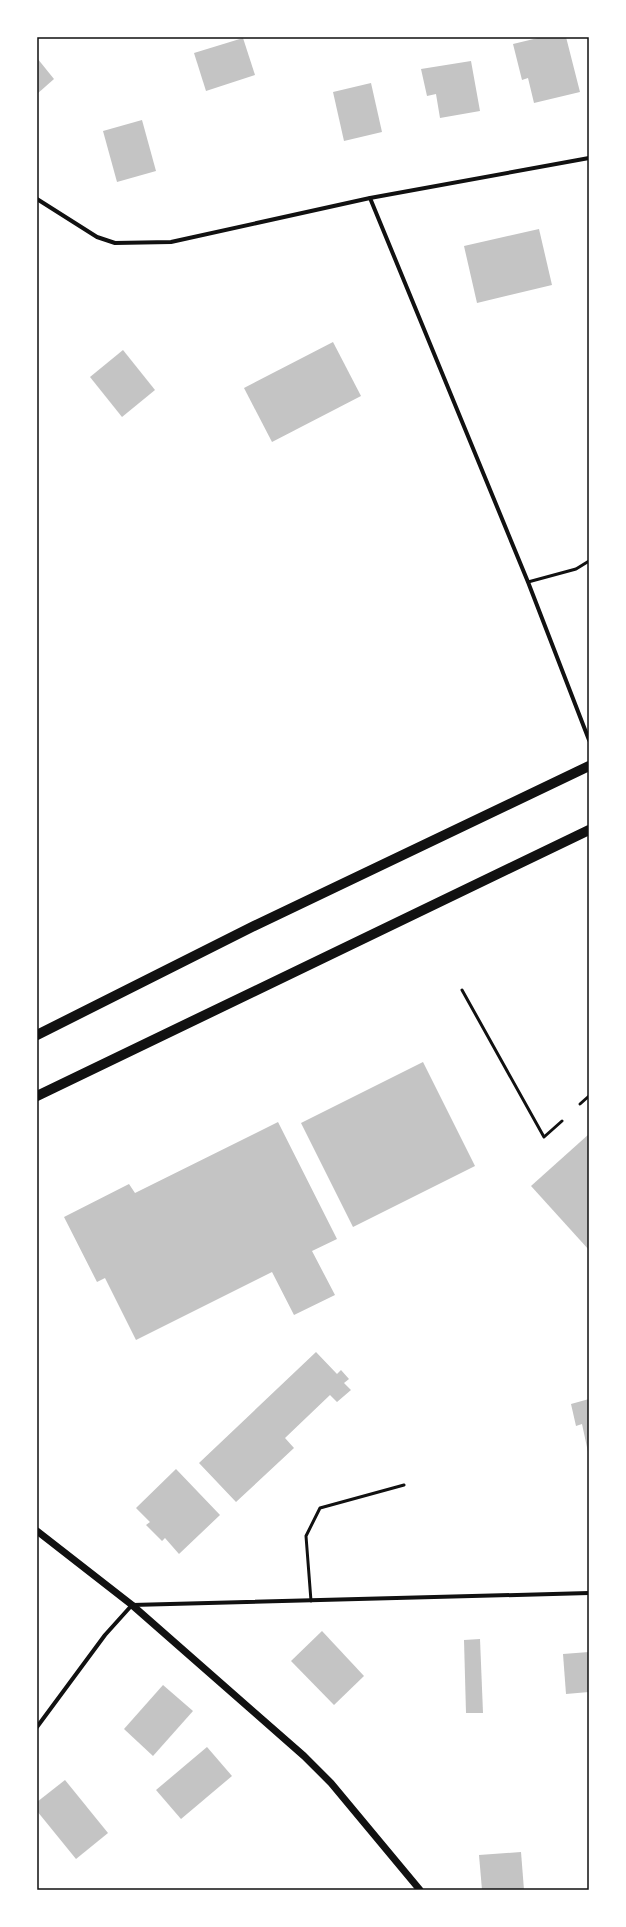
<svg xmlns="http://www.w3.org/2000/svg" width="626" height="1927" viewBox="0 0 626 1927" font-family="'DM Sans',sans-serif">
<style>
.building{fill:#c4c4c4}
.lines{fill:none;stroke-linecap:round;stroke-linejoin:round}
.service{stroke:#111;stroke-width:3}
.minor{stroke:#111;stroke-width:4}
.tertiary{stroke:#111;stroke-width:7}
.primary{stroke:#111;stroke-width:10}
.neatline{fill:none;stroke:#111;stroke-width:1.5}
</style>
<rect width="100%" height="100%" fill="#fff"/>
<g class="building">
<path d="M 542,37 L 566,37 L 580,92 L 534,103 L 528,78 L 522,80 L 513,44 Z"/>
<path d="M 243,38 L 255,75 L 206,91 L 194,53 Z"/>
<path d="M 37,58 L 54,79 L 37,94 Z"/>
<path d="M 471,61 L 480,111 L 440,118 L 436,94 L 427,96 L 421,69 Z"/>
<path d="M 371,83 L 382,132 L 344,141 L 333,92 Z"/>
<path d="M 142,120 L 156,171 L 117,182 L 103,131 Z"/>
<path d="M 539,229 L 552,285 L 477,303 L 464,246 Z"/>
<path d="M 333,342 L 361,396 L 272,442 L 244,388 Z"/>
<path d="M 123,350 L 155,390 L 122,417 L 90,377 Z"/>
<path d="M 423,1062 L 475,1166 L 353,1227 L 301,1123 Z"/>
<path d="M 278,1122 L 337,1239 L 312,1251 L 335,1295 L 294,1315 L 272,1272 L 136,1340 L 105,1278 L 97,1282 L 64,1217 L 129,1184 L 135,1193 Z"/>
<path d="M 589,1134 L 589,1250 L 531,1186 Z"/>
<path d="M 316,1352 L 337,1374 L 341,1370 L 349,1379 L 344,1383 L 351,1390 L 337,1402 L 330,1395 L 285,1438 L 294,1448 L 236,1502 L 199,1463 Z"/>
<path d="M 589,1399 L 589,1452 L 588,1452 L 582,1424 L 576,1426 L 571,1404 Z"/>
<path d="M 176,1469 L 220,1515 L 179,1554 L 165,1538 L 162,1541 L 146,1525 L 150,1522 L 136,1508 Z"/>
<path d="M 322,1631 L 364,1676 L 334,1705 L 291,1661 Z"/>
<path d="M 480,1639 L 483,1713 L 466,1713 L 464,1640 Z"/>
<path d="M 589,1652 L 589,1692 L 566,1694 L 563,1654 Z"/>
<path d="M 163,1685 L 193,1711 L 153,1756 L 124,1729 Z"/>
<path d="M 207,1747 L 232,1776 L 181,1819 L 156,1790 Z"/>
<path d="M 65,1780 L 108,1833 L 76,1859 L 37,1811 L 37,1802 Z"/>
<path d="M 521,1852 L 524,1890 L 482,1890 L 479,1855 Z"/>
</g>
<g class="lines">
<g class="service">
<path d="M 528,582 L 576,569 L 589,561"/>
<path d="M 462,990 L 544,1137 L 562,1121"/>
<path d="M 580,1104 L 589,1096"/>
<path d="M 311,1601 L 306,1536 L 320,1508 L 404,1485"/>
</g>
<g class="minor">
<path d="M 370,198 L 528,582 L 589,740"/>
<path d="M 37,199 L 97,237 L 115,243 L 171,242 L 370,198 L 589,158"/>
<path d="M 37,1727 L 105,1635 L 132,1605 L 589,1593"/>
</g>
<path class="tertiary" d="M 37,1531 L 132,1605 L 304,1756 L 331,1783 L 420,1890"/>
<g class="primary">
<path d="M 37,1035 L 254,926 L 589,766"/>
<path d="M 37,1096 L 589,830"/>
</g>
</g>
<rect width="626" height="1927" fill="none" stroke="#ffffff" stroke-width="76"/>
<rect x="38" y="38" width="550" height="1851" class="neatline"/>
</svg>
